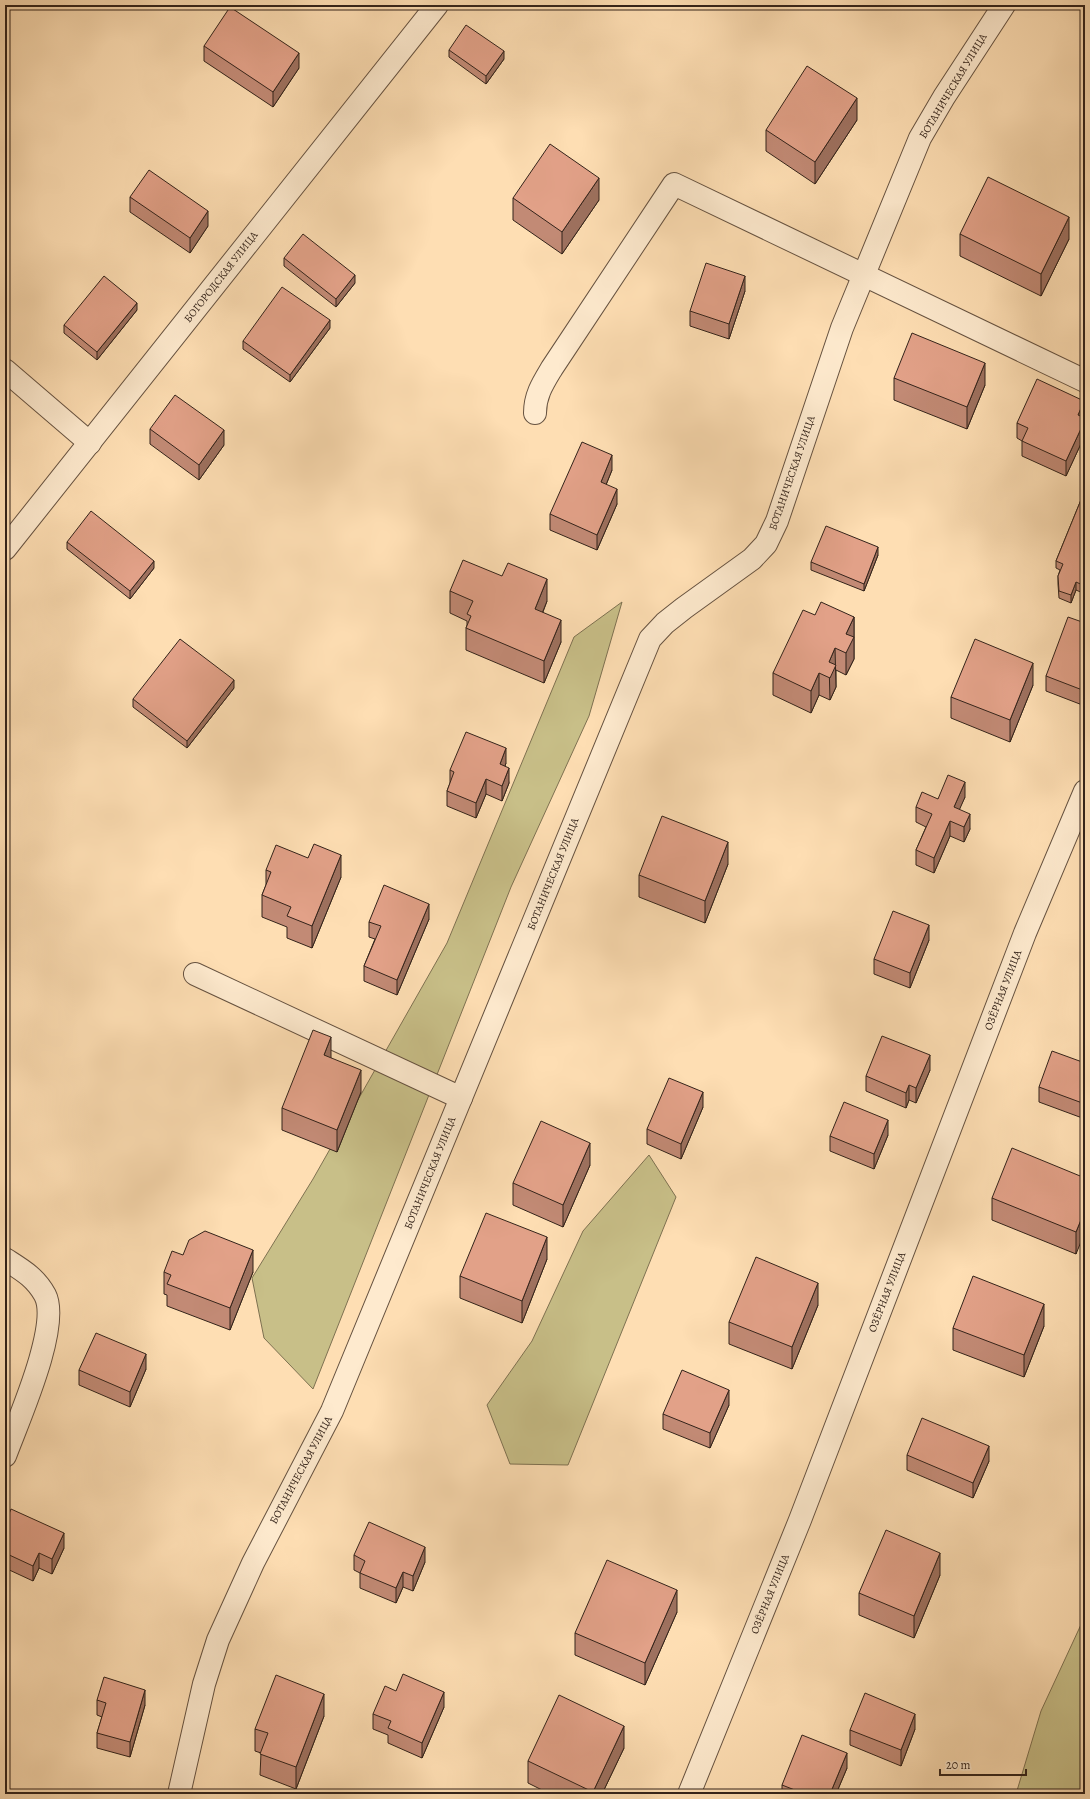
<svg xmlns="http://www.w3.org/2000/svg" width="1090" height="1799" viewBox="0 0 1090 1799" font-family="Alegreya,serif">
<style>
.green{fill:#c8bf88;stroke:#7e7151}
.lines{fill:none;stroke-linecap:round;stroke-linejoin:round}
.minor-casing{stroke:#665240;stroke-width:24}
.minor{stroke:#feeace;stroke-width:22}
.wall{fill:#c28a75;stroke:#33231a}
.shaded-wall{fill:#9e715f;stroke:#33231a}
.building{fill:#e2a188;stroke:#33231a}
.labels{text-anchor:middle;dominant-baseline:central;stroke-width:3;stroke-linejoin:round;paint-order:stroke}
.street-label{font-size:11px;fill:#33231a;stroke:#feeace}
</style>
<rect width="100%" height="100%" fill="#fedeb3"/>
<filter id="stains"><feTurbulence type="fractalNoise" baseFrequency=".005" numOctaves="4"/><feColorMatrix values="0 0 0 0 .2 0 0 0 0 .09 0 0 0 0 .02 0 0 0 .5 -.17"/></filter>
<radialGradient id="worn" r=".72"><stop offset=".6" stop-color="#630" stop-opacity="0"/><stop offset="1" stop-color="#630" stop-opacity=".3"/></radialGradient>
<g class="green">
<path d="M 622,602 L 589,716 L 511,887 L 313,1389 L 264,1338 L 252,1278 L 313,1179 L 447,943 L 574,637 Z"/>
<path d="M 649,1155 L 676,1197 L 568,1465 L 510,1464 L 487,1405 L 532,1341 L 583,1231 Z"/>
<path d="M 1085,1616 L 1085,1794 L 1016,1794 L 1041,1711 Z"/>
</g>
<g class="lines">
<defs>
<g id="minor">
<path d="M 5,370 L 90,443"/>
<path d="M 535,413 C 535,395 543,383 552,368 L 674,184 L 1085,381"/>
<path d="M 5,549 L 437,5"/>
<path d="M 195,974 L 461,1098"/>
<path d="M 5,1259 C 22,1270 35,1277 45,1295 C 61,1326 17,1423 5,1456"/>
<path d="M 179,1794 L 204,1684 L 218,1640 L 253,1563 L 332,1411 L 650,639 L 665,623 L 684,608 L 752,559 L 766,544 L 777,521 L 842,328 L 920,138 L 944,97 L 1004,5"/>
<path d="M 689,1794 L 800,1520 L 1025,933 L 1085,791"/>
</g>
</defs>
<use href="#minor" class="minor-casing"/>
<use href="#minor" class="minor"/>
</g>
<g class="wall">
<path d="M 204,46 L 299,68 L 273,107 L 204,61 Z"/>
<path d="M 449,50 L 504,59 L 486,84 L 449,57 Z"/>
<path d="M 857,120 L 815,184 L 766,151 L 766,130 Z"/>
<path d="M 130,197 L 208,226 L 190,253 L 130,212 Z"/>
<path d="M 513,198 L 599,200 L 562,254 L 513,220 Z"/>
<path d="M 960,234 L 1069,239 L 1041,296 L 960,256 Z"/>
<path d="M 284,258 L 355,283 L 336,307 L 284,266 Z"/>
<path d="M 745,291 L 729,339 L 690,326 L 690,311 Z"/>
<path d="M 137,310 L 97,360 L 64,333 L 64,325 Z"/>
<path d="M 330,328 L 290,382 L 243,349 L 243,341 Z"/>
<path d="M 894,378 L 985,385 L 967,429 L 894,400 Z"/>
<path d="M 1084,416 L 1083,417 L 1085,418 L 1085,435 L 1066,476 L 1022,456 L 1022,441 L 1017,438 L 1017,423 Z"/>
<path d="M 150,429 L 224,445 L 199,480 L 150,444 Z"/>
<path d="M 612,470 L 606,485 L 617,504 L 597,550 L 550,530 L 550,514 Z"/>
<path d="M 1085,490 L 1085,594 L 1076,590 L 1071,603 L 1059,598 L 1058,584 L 1058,576 L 1060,570 L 1056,568 L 1056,561 Z"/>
<path d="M 67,542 L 154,568 L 130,599 L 67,549 Z"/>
<path d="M 878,555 L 864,591 L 811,570 L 811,562 Z"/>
<path d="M 450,591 L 547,601 L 543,612 L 561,642 L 544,683 L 466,650 L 466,628 L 467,625 L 467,621 L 450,613 Z"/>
<path d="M 815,615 L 854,617 L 854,659 L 846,675 L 836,670 L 836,687 L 830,700 L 819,695 L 811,713 L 773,695 L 773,673 Z"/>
<path d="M 1085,623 L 1085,706 L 1046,691 L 1046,676 Z"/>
<path d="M 1033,685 L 1010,742 L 951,718 L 951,697 Z"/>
<path d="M 234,688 L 187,748 L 133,707 L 133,699 Z"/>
<path d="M 506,763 L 505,766 L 509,783 L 502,801 L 486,794 L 476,818 L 447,806 L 447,791 L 450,783 L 450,770 Z"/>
<path d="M 965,797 L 959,809 L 970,829 L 964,842 L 950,836 L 934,873 L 916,865 L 916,850 L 926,827 L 916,822 L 916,807 L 938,799 Z"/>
<path d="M 728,864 L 705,923 L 639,897 L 639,875 Z"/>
<path d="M 266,870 L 341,877 L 312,948 L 287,938 L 287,927 L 262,917 L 262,895 L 266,885 Z"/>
<path d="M 429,919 L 397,995 L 364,981 L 364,966 L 375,939 L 369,937 L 369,922 Z"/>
<path d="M 929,940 L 910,988 L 874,974 L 874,959 Z"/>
<path d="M 331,1058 L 361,1092 L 337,1152 L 282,1130 L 282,1108 Z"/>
<path d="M 1085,1063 L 1085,1119 L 1039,1102 L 1039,1087 Z"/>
<path d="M 930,1070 L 916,1103 L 909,1100 L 906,1108 L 866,1091 L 866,1076 Z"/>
<path d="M 703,1107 L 681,1159 L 647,1144 L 647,1129 Z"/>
<path d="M 888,1135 L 874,1169 L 830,1151 L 830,1136 Z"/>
<path d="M 590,1165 L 563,1227 L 513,1205 L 513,1183 Z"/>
<path d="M 1085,1178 L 1076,1254 L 992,1220 L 992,1198 Z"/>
<path d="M 183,1255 L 253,1272 L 230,1330 L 167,1306 L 167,1295 L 164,1294 L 164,1272 Z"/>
<path d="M 547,1259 L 522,1323 L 460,1298 L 460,1276 Z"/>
<path d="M 818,1305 L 792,1369 L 729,1344 L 729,1322 Z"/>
<path d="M 1044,1326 L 1024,1377 L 953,1350 L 953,1328 Z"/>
<path d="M 146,1369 L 130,1407 L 79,1385 L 79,1370 Z"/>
<path d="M 729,1405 L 710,1448 L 663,1429 L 663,1414 Z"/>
<path d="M 907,1455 L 989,1461 L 973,1498 L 907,1470 Z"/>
<path d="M 5,1524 L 64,1548 L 52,1574 L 39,1568 L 33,1581 L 5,1568 Z"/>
<path d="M 354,1555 L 425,1562 L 413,1591 L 403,1587 L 396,1603 L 360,1588 L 360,1573 L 354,1570 Z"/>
<path d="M 940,1575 L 914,1638 L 859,1615 L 859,1593 Z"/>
<path d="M 677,1612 L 645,1685 L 575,1655 L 575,1633 Z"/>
<path d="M 396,1691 L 444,1707 L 422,1758 L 388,1743 L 388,1735 L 373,1729 L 373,1714 Z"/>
<path d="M 97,1700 L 145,1705 L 130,1757 L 97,1748 L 97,1733 L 102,1717 L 97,1715 Z"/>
<path d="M 324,1716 L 296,1789 L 260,1775 L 261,1753 L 255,1751 L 255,1729 Z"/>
<path d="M 915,1729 L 901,1766 L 850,1745 L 850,1730 Z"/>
<path d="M 624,1748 L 602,1794 L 550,1794 L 528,1783 L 528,1761 Z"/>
<path d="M 847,1768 L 836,1794 L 782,1794 L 782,1785 Z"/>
</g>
<g class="shaded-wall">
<path d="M 504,51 L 504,59 L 486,84 L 486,76 Z"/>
<path d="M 299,53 L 299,68 L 273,107 L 273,92 Z"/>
<path d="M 857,98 L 857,120 L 815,184 L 815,162 Z"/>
<path d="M 599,178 L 599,200 L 562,254 L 562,232 Z"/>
<path d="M 208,211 L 208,226 L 190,253 L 190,238 Z"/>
<path d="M 1069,217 L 1069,239 L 1041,296 L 1041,274 Z"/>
<path d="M 355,275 L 355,283 L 336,307 L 336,299 Z"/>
<path d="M 745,276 L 745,291 L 729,339 L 729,324 Z"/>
<path d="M 137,303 L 137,310 L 97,360 L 97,352 Z"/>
<path d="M 330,320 L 330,328 L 290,382 L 290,375 Z"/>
<path d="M 985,363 L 985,385 L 967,429 L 967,407 Z"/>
<path d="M 1084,401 L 1084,416 L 1078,430 L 1078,415 Z"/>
<path d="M 1085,420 L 1085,435 L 1066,476 L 1066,461 Z"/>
<path d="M 224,430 L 224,445 L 199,480 L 199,465 Z"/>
<path d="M 6,437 L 6,452 L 5,453 L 5,438 Z"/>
<path d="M 612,455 L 612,470 L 601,497 L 601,482 Z"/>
<path d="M 617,489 L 617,504 L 597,550 L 597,535 Z"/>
<path d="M 878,547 L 878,555 L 864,591 L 864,584 Z"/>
<path d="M 154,561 L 154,568 L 130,599 L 130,591 Z"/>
<path d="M 547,579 L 547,601 L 535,631 L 535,609 Z"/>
<path d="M 1076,582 L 1076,590 L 1071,603 L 1071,595 Z"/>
<path d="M 854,617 L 854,659 L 846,675 L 846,634 Z"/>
<path d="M 561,620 L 561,642 L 544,683 L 544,661 Z"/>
<path d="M 835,648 L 836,687 L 830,700 L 829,662 Z"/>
<path d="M 1033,663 L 1033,685 L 1010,742 L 1010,720 Z"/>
<path d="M 819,673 L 819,695 L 811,713 L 811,691 Z"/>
<path d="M 234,680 L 234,688 L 187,748 L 187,741 Z"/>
<path d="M 7,725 L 7,732 L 5,735 L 5,728 Z"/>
<path d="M 506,748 L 506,763 L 500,779 L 500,764 Z"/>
<path d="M 509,768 L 509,783 L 502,801 L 502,786 Z"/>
<path d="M 486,779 L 486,794 L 476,818 L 476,803 Z"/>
<path d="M 965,782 L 965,797 L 954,822 L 954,807 Z"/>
<path d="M 970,814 L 970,829 L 964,842 L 964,827 Z"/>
<path d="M 950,821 L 950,836 L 934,873 L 934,858 Z"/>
<path d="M 728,842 L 728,864 L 705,923 L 705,901 Z"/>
<path d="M 341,855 L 341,877 L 312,948 L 312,926 Z"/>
<path d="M 429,904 L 429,919 L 397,995 L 397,980 Z"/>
<path d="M 929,925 L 929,940 L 910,988 L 910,973 Z"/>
<path d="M 331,1037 L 331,1059 L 324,1055 Z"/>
<path d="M 930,1055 L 930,1070 L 916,1103 L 916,1088 Z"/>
<path d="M 361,1070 L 361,1092 L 337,1152 L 337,1130 Z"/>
<path d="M 909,1085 L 909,1100 L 906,1108 L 906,1093 Z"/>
<path d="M 703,1092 L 703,1107 L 681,1159 L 681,1144 Z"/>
<path d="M 888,1120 L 888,1135 L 874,1169 L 874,1154 Z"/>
<path d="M 590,1143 L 590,1165 L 563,1227 L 563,1205 Z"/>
<path d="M 1085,1210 L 1085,1232 L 1076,1254 L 1076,1232 Z"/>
<path d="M 547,1237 L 547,1259 L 522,1323 L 522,1301 Z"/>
<path d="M 253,1250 L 253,1272 L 230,1330 L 230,1308 Z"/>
<path d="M 818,1283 L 818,1305 L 792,1369 L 792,1347 Z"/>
<path d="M 1044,1304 L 1044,1326 L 1024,1377 L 1024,1355 Z"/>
<path d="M 146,1354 L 146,1369 L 130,1407 L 130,1392 Z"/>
<path d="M 729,1390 L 729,1405 L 710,1448 L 710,1433 Z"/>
<path d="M 989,1446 L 989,1461 L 973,1498 L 973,1483 Z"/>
<path d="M 64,1533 L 64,1548 L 52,1574 L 52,1559 Z"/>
<path d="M 425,1547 L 425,1562 L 413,1591 L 413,1576 Z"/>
<path d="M 39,1553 L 39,1568 L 33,1581 L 33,1566 Z"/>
<path d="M 940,1553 L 940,1575 L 914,1638 L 914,1616 Z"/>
<path d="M 403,1572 L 403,1587 L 396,1603 L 396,1588 Z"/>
<path d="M 677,1590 L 677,1612 L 645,1685 L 645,1663 Z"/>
<path d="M 145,1690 L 145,1705 L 130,1757 L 130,1742 Z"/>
<path d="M 444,1692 L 444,1707 L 422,1758 L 422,1743 Z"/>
<path d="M 324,1694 L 324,1716 L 296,1789 L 296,1767 Z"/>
<path d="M 915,1714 L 915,1729 L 901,1766 L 901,1750 Z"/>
<path d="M 624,1726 L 624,1748 L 602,1794 L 593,1794 L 593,1792 Z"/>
<path d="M 847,1753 L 847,1768 L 836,1794 L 830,1794 Z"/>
</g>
<g class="building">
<path d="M 230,7 L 299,53 L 273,92 L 204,46 Z"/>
<path d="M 466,25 L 504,51 L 486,76 L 449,50 Z"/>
<path d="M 807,66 L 857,98 L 815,162 L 766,130 Z"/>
<path d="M 550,144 L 599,178 L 562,232 L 513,198 Z"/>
<path d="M 149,170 L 208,211 L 190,238 L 130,197 Z"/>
<path d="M 988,177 L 1069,217 L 1041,274 L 960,234 Z"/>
<path d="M 303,234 L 355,275 L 336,299 L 284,258 Z"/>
<path d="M 706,263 L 745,276 L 729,324 L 690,311 Z"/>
<path d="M 104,276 L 137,303 L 97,352 L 64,325 Z"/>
<path d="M 282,287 L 330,320 L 290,375 L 243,341 Z"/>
<path d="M 912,333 L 985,363 L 967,407 L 894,378 Z"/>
<path d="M 1037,379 L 1084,401 L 1078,415 L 1085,418 L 1085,420 L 1066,461 L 1022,441 L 1028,428 L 1017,423 Z"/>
<path d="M 175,395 L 224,430 L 199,465 L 150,429 Z"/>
<path d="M 582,442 L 612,455 L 601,482 L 617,489 L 597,535 L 550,514 Z"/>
<path d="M 1085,490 L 1085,586 L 1076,582 L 1071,595 L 1059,591 L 1058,576 L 1063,564 L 1056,561 Z"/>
<path d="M 91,511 L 154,561 L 130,591 L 67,542 Z"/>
<path d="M 826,526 L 878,547 L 864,584 L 811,562 Z"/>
<path d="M 463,560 L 502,576 L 508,563 L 547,579 L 535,609 L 561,620 L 544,661 L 466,628 L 471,616 L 467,614 L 473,601 L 450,591 Z"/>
<path d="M 821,602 L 854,617 L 846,634 L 854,637 L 846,653 L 835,648 L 829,662 L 836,665 L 830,678 L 819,673 L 811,691 L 773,673 L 803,610 L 815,615 Z"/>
<path d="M 1068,617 L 1085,623 L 1085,691 L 1046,676 Z"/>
<path d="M 180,639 L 234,680 L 187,741 L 133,699 Z"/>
<path d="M 975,639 L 1033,663 L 1010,720 L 951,697 Z"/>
<path d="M 5,723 L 7,725 L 5,728 Z"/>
<path d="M 466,732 L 506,748 L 500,764 L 509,768 L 502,786 L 486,779 L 476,803 L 447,791 L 454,772 L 450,770 Z"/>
<path d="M 948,775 L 965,782 L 954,807 L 970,814 L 964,827 L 950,821 L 934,858 L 916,850 L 932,814 L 916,807 L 922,792 L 938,799 Z"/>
<path d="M 662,816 L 728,842 L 705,901 L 639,875 Z"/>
<path d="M 314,844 L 341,855 L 312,926 L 287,916 L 291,907 L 262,895 L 271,872 L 266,870 L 276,845 L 308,858 Z"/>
<path d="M 384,885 L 429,904 L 397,980 L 364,966 L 381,926 L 369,922 Z"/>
<path d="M 893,911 L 929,925 L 910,973 L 874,959 Z"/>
<path d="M 313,1030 L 331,1037 L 324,1055 L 361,1070 L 337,1130 L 282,1108 Z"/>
<path d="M 882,1036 L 930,1055 L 916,1088 L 909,1085 L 906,1093 L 866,1076 Z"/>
<path d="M 1052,1051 L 1085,1063 L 1085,1104 L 1039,1087 Z"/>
<path d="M 669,1078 L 703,1092 L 681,1144 L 647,1129 Z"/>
<path d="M 844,1102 L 888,1120 L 874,1154 L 830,1136 Z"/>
<path d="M 541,1121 L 590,1143 L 563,1205 L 513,1183 Z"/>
<path d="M 1012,1148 L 1085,1178 L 1085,1210 L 1076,1232 L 992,1198 Z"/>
<path d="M 486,1213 L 547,1237 L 522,1301 L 460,1276 Z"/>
<path d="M 205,1231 L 253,1250 L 230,1308 L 167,1284 L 171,1275 L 164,1272 L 172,1251 L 183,1255 L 189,1240 Z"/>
<path d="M 756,1257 L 818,1283 L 792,1347 L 729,1322 Z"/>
<path d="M 973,1276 L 1044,1304 L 1024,1355 L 953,1328 Z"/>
<path d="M 96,1333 L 146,1354 L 130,1392 L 79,1370 Z"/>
<path d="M 682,1370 L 729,1390 L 710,1433 L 663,1414 Z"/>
<path d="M 922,1418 L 989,1446 L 973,1483 L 907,1455 Z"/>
<path d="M 11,1509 L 64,1533 L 52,1559 L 39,1553 L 33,1566 L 5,1553 L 5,1524 Z"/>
<path d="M 369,1522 L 425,1547 L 413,1576 L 403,1572 L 396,1588 L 360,1573 L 365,1561 L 354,1555 Z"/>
<path d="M 886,1530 L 940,1553 L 914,1616 L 859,1593 Z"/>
<path d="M 607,1560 L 677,1590 L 645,1663 L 575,1633 Z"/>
<path d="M 403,1674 L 444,1692 L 422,1743 L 388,1728 L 391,1721 L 373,1714 L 385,1686 L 396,1691 Z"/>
<path d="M 276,1675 L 324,1694 L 296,1767 L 260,1754 L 268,1733 L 255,1729 Z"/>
<path d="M 104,1677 L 145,1690 L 130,1742 L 97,1733 L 106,1703 L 97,1700 Z"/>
<path d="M 865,1693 L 915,1714 L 901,1750 L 850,1730 Z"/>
<path d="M 559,1695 L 624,1726 L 593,1792 L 528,1761 Z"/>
<path d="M 802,1735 L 847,1753 L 830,1794 L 805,1794 L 782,1785 Z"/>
</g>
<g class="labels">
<g class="street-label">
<text transform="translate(953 86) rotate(-59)">БОТАНИЧЕСКАЯ УЛИЦА</text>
<text transform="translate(221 277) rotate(-52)">БОГОРОДСКАЯ УЛИЦА</text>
<text transform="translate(792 473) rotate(-71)">БОТАНИЧЕСКАЯ УЛИЦА</text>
<text transform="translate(553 874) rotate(-68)">БОТАНИЧЕСКАЯ УЛИЦА</text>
<text transform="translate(1003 990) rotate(-69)">ОЗЁРНАЯ УЛИЦА</text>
<text transform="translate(430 1173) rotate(-68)">БОТАНИЧЕСКАЯ УЛИЦА</text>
<text transform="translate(887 1292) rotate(-69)">ОЗЁРНАЯ УЛИЦА</text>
<text transform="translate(301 1470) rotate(-62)">БОТАНИЧЕСКАЯ УЛИЦА</text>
<text transform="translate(770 1594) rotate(-68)">ОЗЁРНАЯ УЛИЦА</text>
</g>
</g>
<rect width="1090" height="1799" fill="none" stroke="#fedeb3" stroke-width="20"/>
<rect x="6" y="6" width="1078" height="1787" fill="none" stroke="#33231a" stroke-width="2"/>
<rect x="10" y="10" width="1070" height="1779" fill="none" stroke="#33231a"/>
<path d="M940 1769v6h86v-6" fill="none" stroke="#33231a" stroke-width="2"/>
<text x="946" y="1769" font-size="12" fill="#33231a" stroke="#feeace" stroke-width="3" paint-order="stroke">20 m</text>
<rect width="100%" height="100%" filter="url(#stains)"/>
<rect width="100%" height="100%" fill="url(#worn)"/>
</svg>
